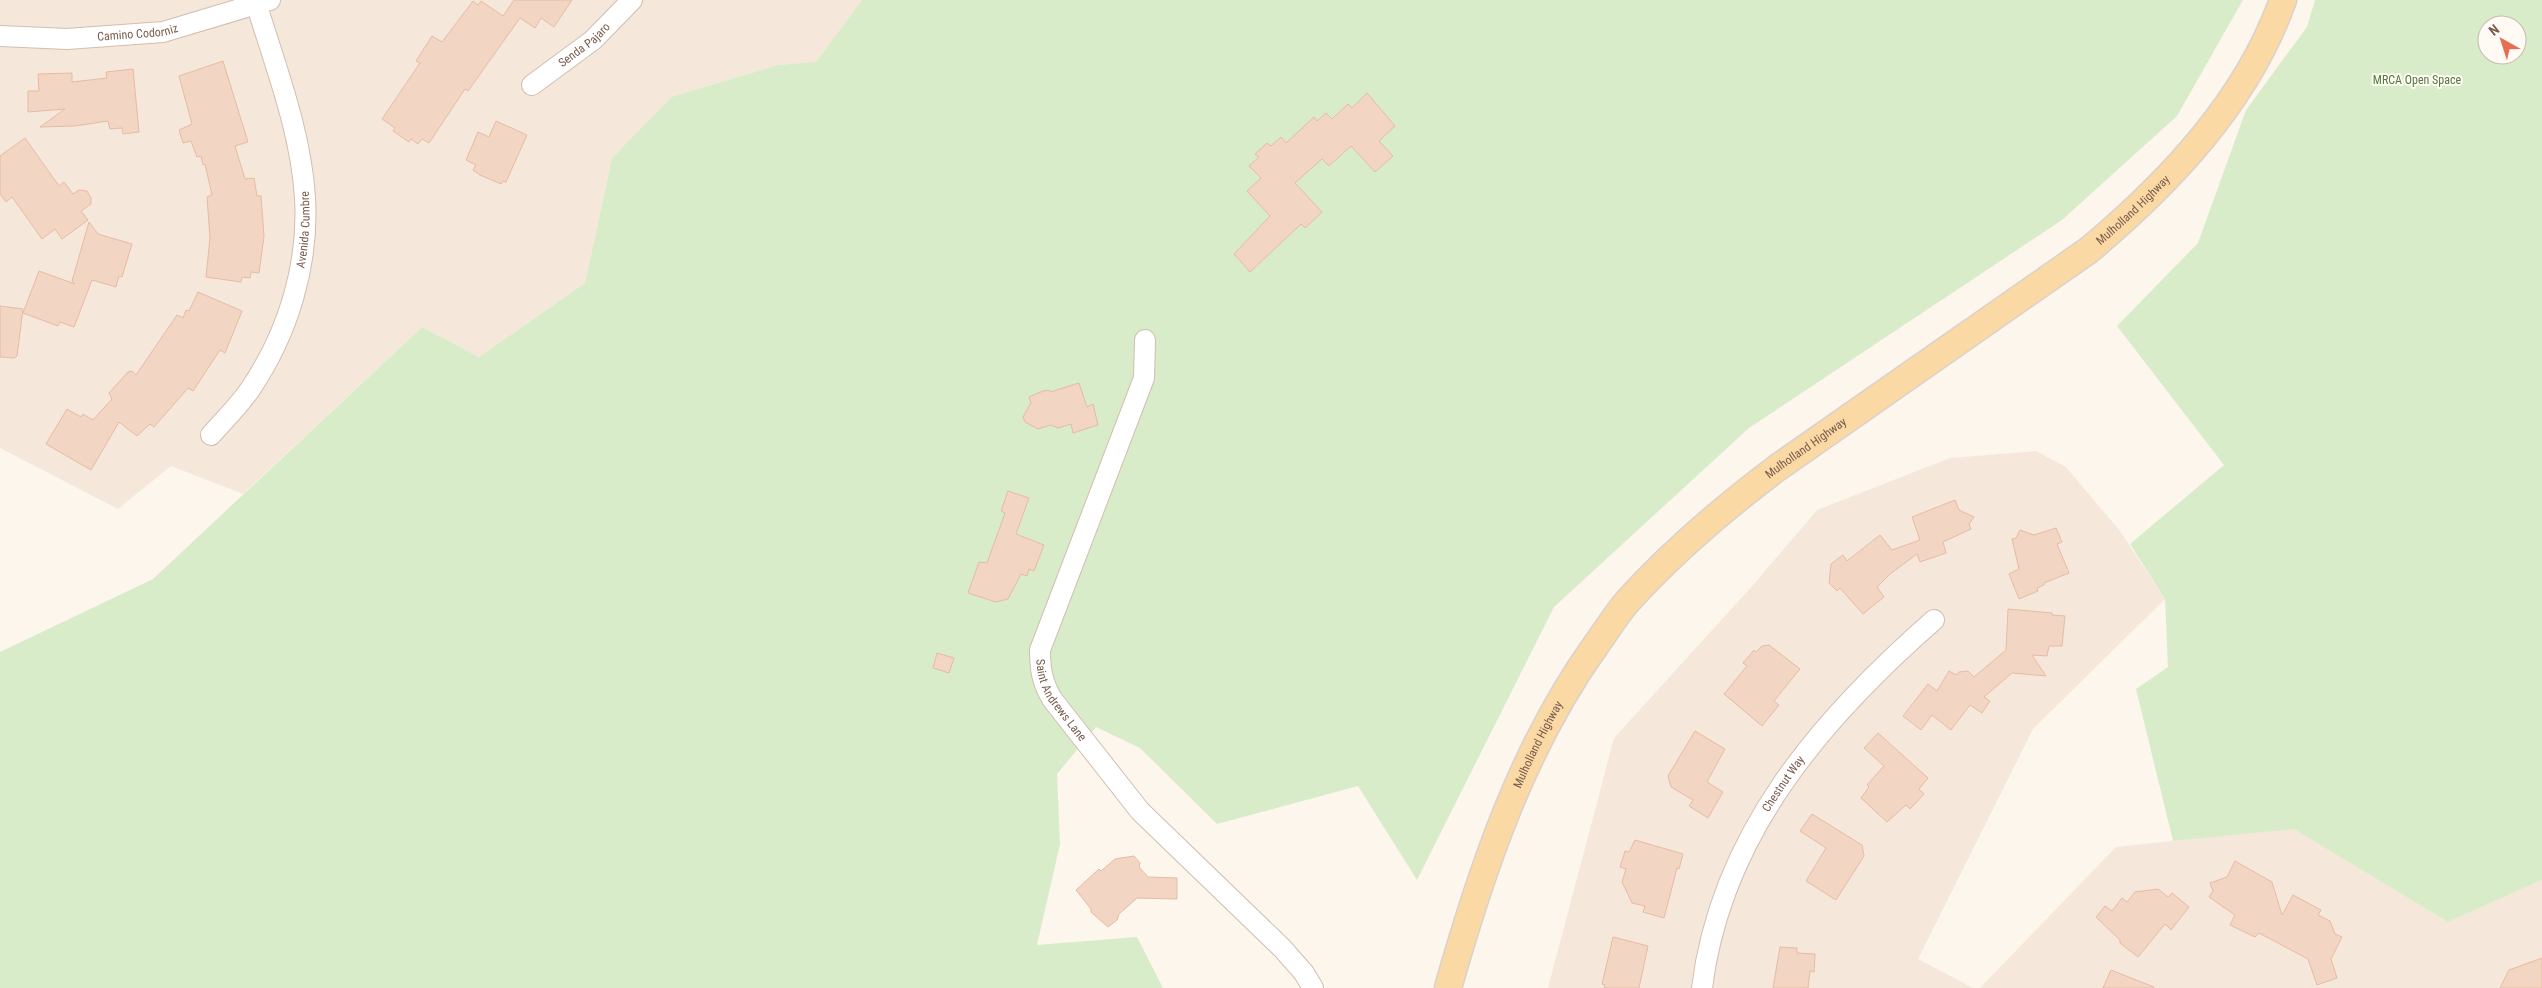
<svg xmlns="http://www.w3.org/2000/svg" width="2542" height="988" viewBox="0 0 2542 988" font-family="'Roboto Condensed',sans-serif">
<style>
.residential{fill:#f5e8da}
.green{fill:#d8ecc9;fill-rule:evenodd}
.building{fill:#f3d5c3;stroke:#e6bba3}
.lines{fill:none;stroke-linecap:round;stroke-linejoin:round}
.minor-casing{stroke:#d1beb0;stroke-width:22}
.major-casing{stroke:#dad1cd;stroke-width:29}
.minor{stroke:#fff;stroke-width:20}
.major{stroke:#fbd9a5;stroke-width:26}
.labels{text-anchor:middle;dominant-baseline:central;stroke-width:4;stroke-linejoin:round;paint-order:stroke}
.street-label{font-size:12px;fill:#7a5c4d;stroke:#fffaf3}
.park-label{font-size:12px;fill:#537a41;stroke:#fffaf3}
</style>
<rect width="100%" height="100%" fill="#fdf6ec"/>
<g class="residential">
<path d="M 0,0 L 862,0 L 816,63 L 778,65 L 671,97 L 612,158 L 585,283 L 479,357 L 422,327 L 243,494 L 171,466 L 118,509 L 0,448 Z"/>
<path d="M 2036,451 L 2066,467 L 2120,531 L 2165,599 L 2033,729 L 1918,959 L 1973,988 L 1548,988 L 1614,738 L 1754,584 L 1817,510 L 1950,458 Z"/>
<path d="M 2294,828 L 2448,922 L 2542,880 L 2542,988 L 1980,988 L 2116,847 Z"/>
</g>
<g class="green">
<path d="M 862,0 L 2243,0 L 2177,116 L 2062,220 L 1749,428 L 1554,607 L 1417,880 L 1358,786 L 1217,824 L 1140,748 L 1096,727 L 1057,774 L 1060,844 L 1037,945 L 1137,937 L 1163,988 L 0,988 L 0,652 L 153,579 L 422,327 L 479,357 L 585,283 L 612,158 L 671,97 L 778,65 L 816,62 Z"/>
<path d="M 2315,0 L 2542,0 L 2542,880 L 2448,922 L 2294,829 L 2173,841 L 2136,689 L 2168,667 L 2165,599 L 2130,544 L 2224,465 L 2117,326 L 2198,243 L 2246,110 L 2307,27 ZM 2487,25 L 2517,25 L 2517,55 L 2487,55 Z"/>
</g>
<g class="building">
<path d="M 514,0 L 572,0 L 554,27 L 541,18 L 535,28 L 520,18 L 468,91 L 465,89 L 429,143 L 422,139 L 418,144 L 411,139 L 409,142 L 393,131 L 395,128 L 382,119 L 420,63 L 416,61 L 432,36 L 442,42 L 473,1 L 478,5 L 481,1 L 503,16 Z"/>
<path d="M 223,61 L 248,142 L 235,146 L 245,179 L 254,178 L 257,196 L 261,196 L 264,236 L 259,273 L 251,272 L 250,278 L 242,277 L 241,282 L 206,277 L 210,238 L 207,197 L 212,195 L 205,164 L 203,165 L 201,156 L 197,157 L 191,141 L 183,143 L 179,130 L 192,124 L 179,76 Z"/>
<path d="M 133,69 L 139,132 L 123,134 L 122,128 L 110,129 L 108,121 L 75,126 L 40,127 L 65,109 L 28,112 L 28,91 L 39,91 L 38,74 L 72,73 L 72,82 L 107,78 L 106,72 Z"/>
<path d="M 1367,93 L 1395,126 L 1379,141 L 1393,156 L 1375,172 L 1351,146 L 1329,166 L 1322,159 L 1295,183 L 1322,212 L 1305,228 L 1301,224 L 1250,272 L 1234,254 L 1270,216 L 1247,191 L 1261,178 L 1249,166 L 1259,157 L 1255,154 L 1267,143 L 1271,146 L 1281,137 L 1286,143 L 1314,117 L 1317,121 L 1326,113 L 1332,119 L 1348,104 L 1352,108 Z"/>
<path d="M 496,121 L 527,135 L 506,182 L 503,181 L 501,184 L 480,175 L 473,170 L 476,165 L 466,160 L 478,132 L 489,137 Z"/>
<path d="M 25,138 L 59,186 L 64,182 L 73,194 L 79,190 L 87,191 L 91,198 L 91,204 L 81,211 L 88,220 L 62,239 L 55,229 L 42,239 L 12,197 L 6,202 L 0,194 L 0,156 Z"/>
<path d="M 89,222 L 98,234 L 132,244 L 122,277 L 119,276 L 116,287 L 92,280 L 74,327 L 60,322 L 58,326 L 23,313 L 39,271 L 75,284 L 72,281 Z"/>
<path d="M 198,292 L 242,311 L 225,353 L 220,350 L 193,391 L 188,388 L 154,427 L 150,424 L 137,436 L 119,422 L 91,470 L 46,444 L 67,409 L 81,417 L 83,414 L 93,420 L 112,399 L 109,393 L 128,372 L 132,371 L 136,375 L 177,315 L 183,318 L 186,310 L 189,311 Z"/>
<path d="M 0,306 L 23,309 L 17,356 L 14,358 L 0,357 Z"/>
<path d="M 1079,383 L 1087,407 L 1093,404 L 1098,425 L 1073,433 L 1071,424 L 1058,428 L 1051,425 L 1038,429 L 1025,422 L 1023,417 L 1031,403 L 1029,397 L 1043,391 L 1049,390 L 1050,392 Z"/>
<path d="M 1008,491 L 1029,498 L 1016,534 L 1044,545 L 1034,571 L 1029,569 L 1027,576 L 1021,574 L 1008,599 L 996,602 L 968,593 L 979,562 L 987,563 L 1005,513 L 1001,511 Z"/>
<path d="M 1955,500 L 1959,510 L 1974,517 L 1969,524 L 1971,529 L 1943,542 L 1946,553 L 1920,562 L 1917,554 L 1890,574 L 1877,587 L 1884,597 L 1863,614 L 1840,588 L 1837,591 L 1829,583 L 1831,564 L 1843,555 L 1847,561 L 1880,535 L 1892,550 L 1920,540 L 1912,517 Z"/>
<path d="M 2056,528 L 2062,542 L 2057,544 L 2069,573 L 2044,583 L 2044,585 L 2037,588 L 2038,591 L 2019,599 L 2009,574 L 2019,569 L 2012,539 L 2016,538 L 2020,530 L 2034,535 Z"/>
<path d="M 2008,609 L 2052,613 L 2052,615 L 2065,616 L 2062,646 L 2049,646 L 2047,656 L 2032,655 L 2046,676 L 2012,673 L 1984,697 L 1990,701 L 1982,713 L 1970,705 L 1951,730 L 1932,715 L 1921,730 L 1903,716 L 1928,684 L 1937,691 L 1949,671 L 1956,675 L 1959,672 L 1968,671 L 1974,677 L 2006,650 Z"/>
<path d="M 1769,645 L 1800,669 L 1774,701 L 1779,705 L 1762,726 L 1724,694 L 1747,666 L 1743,663 L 1754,650 L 1756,652 L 1762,646 Z"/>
<path d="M 937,653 L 954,658 L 949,673 L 933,668 Z"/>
<path d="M 1695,731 L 1725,749 L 1707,782 L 1723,792 L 1708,818 L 1689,806 L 1693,800 L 1671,787 L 1668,776 Z"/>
<path d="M 1878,733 L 1928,778 L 1919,789 L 1924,794 L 1910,809 L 1906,805 L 1887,822 L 1861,798 L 1869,787 L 1867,785 L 1884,766 L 1864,748 Z"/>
<path d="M 1812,814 L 1862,845 L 1864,856 L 1836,900 L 1806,881 L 1826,848 L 1800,831 Z"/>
<path d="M 1635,840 L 1683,854 L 1679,869 L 1677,868 L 1664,918 L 1643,912 L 1645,906 L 1632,903 L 1622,882 L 1626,869 L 1620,867 L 1625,851 L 1629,852 Z"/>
<path d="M 1134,856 L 1140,863 L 1139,867 L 1148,877 L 1177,878 L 1177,899 L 1137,898 L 1119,914 L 1117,920 L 1108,927 L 1091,912 L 1091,909 L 1076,890 L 1099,869 L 1101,871 L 1115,859 Z"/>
<path d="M 2235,861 L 2272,882 L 2282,915 L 2293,895 L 2321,910 L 2318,915 L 2330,921 L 2335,934 L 2342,937 L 2331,959 L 2337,978 L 2317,985 L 2308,959 L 2259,933 L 2255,937 L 2230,925 L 2235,915 L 2209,897 L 2213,891 L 2210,883 L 2227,877 Z"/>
<path d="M 2158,889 L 2168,897 L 2172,893 L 2189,907 L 2171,930 L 2165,924 L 2138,957 L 2120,943 L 2120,940 L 2096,917 L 2105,906 L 2112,911 L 2122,898 L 2127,902 L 2135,892 Z"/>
<path d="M 1613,937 L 1648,946 L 1639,988 L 1604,988 L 1605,985 L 1602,984 Z"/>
<path d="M 1780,947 L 1797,948 L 1797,953 L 1815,954 L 1814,972 L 1810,971 L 1808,988 L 1773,988 Z"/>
<path d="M 2542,958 L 2542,988 L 2500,988 L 2509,970 Z"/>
<path d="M 2111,970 L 2154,987 L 2154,988 L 2103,988 Z"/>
</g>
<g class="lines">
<defs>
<g id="minor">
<path id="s1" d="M 0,36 L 67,39 L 163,32 L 270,0"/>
<path id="s2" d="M 532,85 L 593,40 L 632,0"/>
<path id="s3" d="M 1145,340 L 1144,378 L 1040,650 C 1040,669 1042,682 1052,699 L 1140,811 L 1282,948 L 1304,973 L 1313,988"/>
<path id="s4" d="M 211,435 C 224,420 240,405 251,388 C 288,333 309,265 305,198 C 301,132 276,68 257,6"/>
<path id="s5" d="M 1702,988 C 1721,834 1822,718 1934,620"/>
</g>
<g id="major">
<path id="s6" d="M 1448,988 C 1482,868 1523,747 1596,645 C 1606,631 1616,615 1627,602 C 1672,552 1724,508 1777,468 L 2089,250 C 2170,182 2247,101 2283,0"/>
</g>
</defs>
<use href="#minor" class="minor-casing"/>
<use href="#major" class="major-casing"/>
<use href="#minor" class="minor"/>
<use href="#major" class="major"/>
</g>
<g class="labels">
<g class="street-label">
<text stroke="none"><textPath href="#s1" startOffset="138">Camino Codorniz</textPath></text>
<text stroke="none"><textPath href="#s2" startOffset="66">Senda Pajaro</textPath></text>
<text stroke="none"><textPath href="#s6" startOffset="1070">Mulholland Highway</textPath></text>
<text stroke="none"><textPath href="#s4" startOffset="231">Avenida Cumbre</textPath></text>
<text stroke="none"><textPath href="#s6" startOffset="665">Mulholland Highway</textPath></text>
<text stroke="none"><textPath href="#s3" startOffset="385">Saint Andrews Lane</textPath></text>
<text stroke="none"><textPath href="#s6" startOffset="260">Mulholland Highway</textPath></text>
<text stroke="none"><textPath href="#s5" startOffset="222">Chestnut Way</textPath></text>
</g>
<g class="park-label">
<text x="2417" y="80">MRCA Open Space</text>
</g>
</g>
<g transform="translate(2502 40) rotate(321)"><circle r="24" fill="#fffaf3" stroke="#cabbb1"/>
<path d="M0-4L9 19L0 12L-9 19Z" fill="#e76f51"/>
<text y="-8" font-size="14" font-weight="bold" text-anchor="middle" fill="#7a5c4d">N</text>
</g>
</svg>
